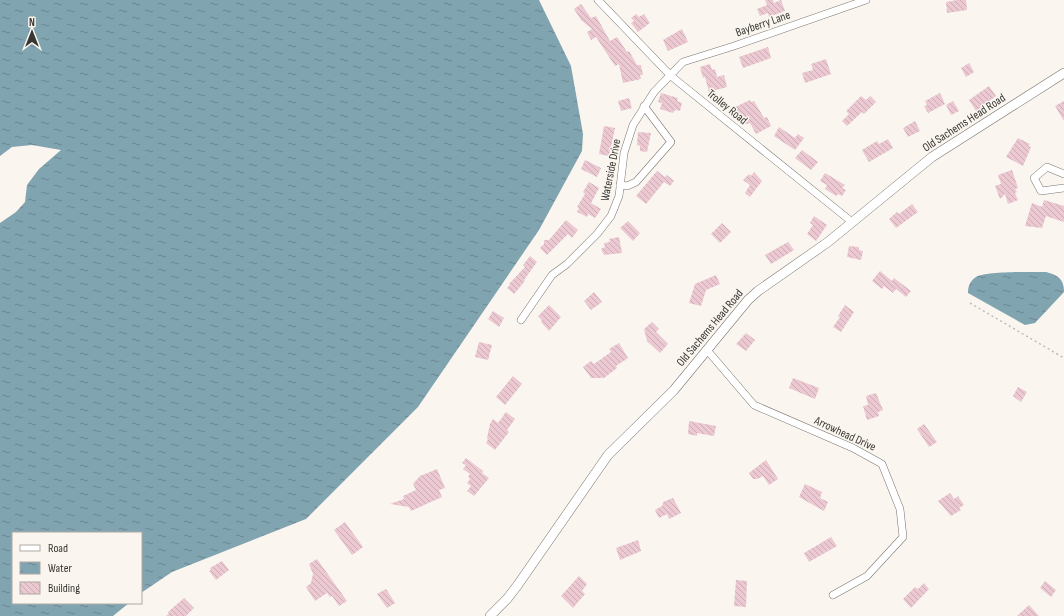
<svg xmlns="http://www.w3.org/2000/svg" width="1064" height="616" viewBox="0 0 1064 616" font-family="'Sofia Sans Condensed',sans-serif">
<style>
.water{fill:url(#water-ripples)}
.building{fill:url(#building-back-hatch)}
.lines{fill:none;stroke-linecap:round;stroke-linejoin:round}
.minor-casing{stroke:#79756f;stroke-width:8}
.tertiary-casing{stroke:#79756f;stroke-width:10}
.path{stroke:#bfbcb6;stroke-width:1.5;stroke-dasharray:2 3;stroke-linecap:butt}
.minor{stroke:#fff;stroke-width:7}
.tertiary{stroke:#fff;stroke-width:9}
.labels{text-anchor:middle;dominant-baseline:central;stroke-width:3;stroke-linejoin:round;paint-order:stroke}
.street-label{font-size:12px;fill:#393734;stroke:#faf6ef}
</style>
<defs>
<pattern id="water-ripples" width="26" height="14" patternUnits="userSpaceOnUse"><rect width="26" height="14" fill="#81a4b1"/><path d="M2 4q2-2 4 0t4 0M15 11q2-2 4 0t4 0" fill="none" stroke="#6b8691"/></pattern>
<pattern id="building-back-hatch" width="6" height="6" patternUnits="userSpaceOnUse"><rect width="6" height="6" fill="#ebc8d2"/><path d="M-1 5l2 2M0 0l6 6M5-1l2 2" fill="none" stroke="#caacb5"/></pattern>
</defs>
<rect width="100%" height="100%" fill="#faf6ef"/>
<g class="water">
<path d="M 0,0 L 539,0 L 571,66 L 583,134 L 582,151 L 539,230 L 418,407 L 306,519 L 172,572 L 141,593 L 141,533 L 13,533 L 13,603 L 129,603 L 113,616 L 0,616 L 0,223 L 16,212 L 25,202 L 27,185 L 39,169 L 61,150 L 32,145 L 12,147 L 0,156 Z"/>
<path d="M 1046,272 C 1058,275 1064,279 1064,292 L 1035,323 L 1025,325 L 968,293 C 968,286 970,281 976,277 C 986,271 1032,272 1046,272 Z"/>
</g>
<g class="building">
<path d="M 765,0 L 773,0 L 774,3 L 781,0 L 785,11 L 769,17 L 768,13 L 760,16 L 757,9 L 767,5 Z"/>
<path d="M 957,0 L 966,0 L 967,10 L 947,13 L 946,2 Z"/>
<path d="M 581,4 L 591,18 L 596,16 L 610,41 L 617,37 L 627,52 L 629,51 L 637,65 L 641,65 L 643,75 L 640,75 L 641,79 L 623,83 L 619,64 L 615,66 L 596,37 L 591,40 L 587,32 L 592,29 L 581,20 L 574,9 Z"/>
<path d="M 636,14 L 639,17 L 644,14 L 650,23 L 638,32 L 631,23 L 634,21 L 631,18 Z"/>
<path d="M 682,29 L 688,42 L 668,51 L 663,40 Z"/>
<path d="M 768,47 L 771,58 L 743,68 L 739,57 Z"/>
<path d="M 826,59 L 831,74 L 805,83 L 802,73 L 813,70 L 811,64 Z"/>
<path d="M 969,63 L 974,72 L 966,77 L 961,68 Z"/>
<path d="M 710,64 L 712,70 L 715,69 L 717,77 L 724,75 L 727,87 L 709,92 L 705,77 L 703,78 L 700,67 Z"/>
<path d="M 989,86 L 996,96 L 976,111 L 969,100 Z"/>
<path d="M 661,93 L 678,98 L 677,101 L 682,103 L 680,111 L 675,110 L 673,113 L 660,109 L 662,103 L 658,102 Z"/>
<path d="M 940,93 L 945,104 L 928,113 L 924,106 L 927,105 L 925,101 Z"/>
<path d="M 861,96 L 866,100 L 870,96 L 876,102 L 864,114 L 862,112 L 847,126 L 842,121 L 849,114 L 846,111 Z"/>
<path d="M 629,98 L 632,108 L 621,111 L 618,101 Z"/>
<path d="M 750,100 L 751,102 L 754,101 L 764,118 L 767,117 L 771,126 L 756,134 L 750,123 L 747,124 L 742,123 L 733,108 Z"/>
<path d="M 953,101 L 959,111 L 951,115 L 946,105 Z"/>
<path d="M 1064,101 L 1064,121 L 1055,106 Z"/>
<path d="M 915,121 L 920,131 L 908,137 L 903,128 Z"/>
<path d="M 604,126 L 615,128 L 609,156 L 599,154 Z"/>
<path d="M 779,127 L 795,138 L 798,134 L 804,138 L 795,150 L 774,136 Z"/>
<path d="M 638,132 L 651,133 L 647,152 L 640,151 L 640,146 L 637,145 Z"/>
<path d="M 1018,138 L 1030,144 L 1028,146 L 1031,147 L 1023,166 L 1006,157 Z"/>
<path d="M 888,139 L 893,148 L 869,162 L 862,150 L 877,141 L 879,144 Z"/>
<path d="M 802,150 L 818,162 L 811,170 L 795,158 Z"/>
<path d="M 585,160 L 601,168 L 597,177 L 581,169 Z"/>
<path d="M 1012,170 L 1018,188 L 1015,189 L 1017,192 L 1015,193 L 1018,200 L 1008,204 L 1005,194 L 1000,199 L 995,186 L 1001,184 L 998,175 Z"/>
<path d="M 657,171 L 665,177 L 667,175 L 674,181 L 670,186 L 664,182 L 646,204 L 636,196 Z"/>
<path d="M 754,172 L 762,181 L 750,197 L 745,193 L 750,185 L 743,180 L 749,174 L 751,176 Z"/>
<path d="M 825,173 L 845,185 L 842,188 L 846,190 L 842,196 L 838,194 L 836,196 L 825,189 L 827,185 L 820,181 Z"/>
<path d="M 589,182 L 599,188 L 591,203 L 601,209 L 595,218 L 588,214 L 587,217 L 577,212 L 579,208 L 577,207 L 585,194 L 583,192 Z"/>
<path d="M 1044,200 L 1064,206 L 1064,222 L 1046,216 L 1042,228 L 1025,226 L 1032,203 L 1042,207 Z"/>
<path d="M 912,204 L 918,212 L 896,228 L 889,219 L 897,212 L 899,214 Z"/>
<path d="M 814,216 L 827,225 L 816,241 L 807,234 L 813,225 L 810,223 Z"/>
<path d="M 566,220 L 578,230 L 572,238 L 568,234 L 547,255 L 540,248 L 544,244 L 544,240 L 549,240 Z"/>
<path d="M 628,221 L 640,233 L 633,241 L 620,228 Z"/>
<path d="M 722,223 L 731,232 L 720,243 L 711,234 Z"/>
<path d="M 619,237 L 622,253 L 604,255 L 601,249 L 605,247 L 604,243 L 610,242 L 609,239 Z"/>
<path d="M 788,242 L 794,250 L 771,264 L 765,255 Z"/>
<path d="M 849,246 L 859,247 L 859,250 L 863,251 L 861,260 L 847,257 Z"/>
<path d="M 530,256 L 537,262 L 524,280 L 525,281 L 514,294 L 507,288 L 510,285 L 509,284 L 525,267 L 523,265 Z"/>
<path d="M 880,271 L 892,281 L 894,278 L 911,291 L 906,297 L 896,289 L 893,293 L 884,286 L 882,289 L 872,281 Z"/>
<path d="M 716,275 L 720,284 L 706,290 L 701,306 L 689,303 L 695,284 Z"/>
<path d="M 594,292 L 602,302 L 591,310 L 584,301 Z"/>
<path d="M 549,305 L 561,317 L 549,331 L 541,322 L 542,320 L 538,316 Z"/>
<path d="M 845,305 L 854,312 L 841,332 L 833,327 L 840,317 L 838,316 Z"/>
<path d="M 493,311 L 504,318 L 499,327 L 488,319 Z"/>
<path d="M 652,322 L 659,329 L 656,332 L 668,344 L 660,353 L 647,341 L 644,329 Z"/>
<path d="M 746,333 L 755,340 L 746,351 L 736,344 Z"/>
<path d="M 479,342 L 492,345 L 488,360 L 475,357 Z"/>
<path d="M 619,343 L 628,358 L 616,366 L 617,368 L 604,378 L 591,378 L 583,367 L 591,361 L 594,364 L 611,352 L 609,349 Z"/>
<path d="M 513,376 L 522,384 L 505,405 L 496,397 Z"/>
<path d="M 793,378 L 819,388 L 815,399 L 789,388 Z"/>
<path d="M 1018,387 L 1027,392 L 1021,402 L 1013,396 Z"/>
<path d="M 876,393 L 883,410 L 878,412 L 879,416 L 867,420 L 863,406 L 868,405 L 866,396 Z"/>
<path d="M 506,412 L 515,419 L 507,430 L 509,432 L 495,450 L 486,443 L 488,439 L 487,438 L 490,424 L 493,419 L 498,423 Z"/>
<path d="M 689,421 L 716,426 L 714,436 L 697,433 L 697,436 L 688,434 Z"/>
<path d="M 924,424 L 937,442 L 929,447 L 917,429 Z"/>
<path d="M 466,458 L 483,471 L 482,473 L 489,478 L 474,496 L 467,491 L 471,486 L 467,483 L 470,479 L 468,477 L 470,474 L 463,469 L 466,465 L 462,463 Z"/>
<path d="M 766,460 L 778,479 L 769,485 L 763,476 L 757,479 L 753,479 L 749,473 Z"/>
<path d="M 437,469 L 445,488 L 439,490 L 442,497 L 411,511 L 409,507 L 390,504 L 404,499 L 403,496 L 416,490 L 413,484 L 420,476 Z"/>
<path d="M 805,484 L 822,492 L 820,498 L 828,502 L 824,511 L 799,497 Z"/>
<path d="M 950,493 L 954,499 L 958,496 L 964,505 L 959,508 L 961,510 L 951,516 L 938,501 Z"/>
<path d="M 673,498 L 681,513 L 669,519 L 667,514 L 659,518 L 655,510 L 662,506 L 663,502 Z"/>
<path d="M 345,522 L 363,547 L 352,555 L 334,530 Z"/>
<path d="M 831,537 L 837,546 L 809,562 L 804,553 Z"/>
<path d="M 638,540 L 641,551 L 620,560 L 616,548 Z"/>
<path d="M 317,559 L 347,601 L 339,606 L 332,596 L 330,597 L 327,593 L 315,601 L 306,587 L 311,583 L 313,574 L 309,564 Z"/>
<path d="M 222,561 L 229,570 L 216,580 L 209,571 L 211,570 L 210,568 Z"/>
<path d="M 579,576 L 587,584 L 582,591 L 585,594 L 573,608 L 561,596 Z"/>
<path d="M 736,580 L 747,581 L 746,607 L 734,606 Z"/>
<path d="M 1045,581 L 1056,590 L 1051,597 L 1040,588 Z"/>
<path d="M 924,583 L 929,589 L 911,608 L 903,599 L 915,587 L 918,589 Z"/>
<path d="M 386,589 L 395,603 L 387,608 L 377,594 Z"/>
<path d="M 184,598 L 194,608 L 186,616 L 166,616 L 169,613 L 168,612 Z"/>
<path d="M 1029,605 L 1039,616 L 1017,616 Z"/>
</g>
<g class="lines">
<defs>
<g id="minor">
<path d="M 598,0 L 671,76 L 852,222"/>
<path d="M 1064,174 L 1047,167 L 1034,178 L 1041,191 L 1064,188"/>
<path d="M 620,185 L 627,186 L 636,182 L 671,142 L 644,106"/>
<path d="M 521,320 L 552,275 L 567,264 L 597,234 L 611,216 L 619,196 L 624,153 L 633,125 L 654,92 L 683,62 L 734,46 L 866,0"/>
<path d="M 707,350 L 754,405 L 853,448 L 882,464 L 900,509 L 903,537 L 867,576 L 833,595"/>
</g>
<path id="tertiary" d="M 490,616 L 507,599 L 517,586 L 608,455 L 674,390 L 748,300 L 758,291 L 828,242 L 932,157 L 1064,73"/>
</defs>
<use href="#minor" class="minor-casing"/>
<use href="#tertiary" class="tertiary-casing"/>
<path class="path" d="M 970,303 L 1064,358"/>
<use href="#minor" class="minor"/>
<use href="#tertiary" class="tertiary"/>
</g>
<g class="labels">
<g class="street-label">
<text transform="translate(763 24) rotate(-19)">Bayberry Lane</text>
<text transform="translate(727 107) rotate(39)">Trolley Road</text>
<text transform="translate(964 123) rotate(-33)">Old Sachems Head Road</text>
<text transform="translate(611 170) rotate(-79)">Waterside Drive</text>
<text transform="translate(710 328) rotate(-50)">Old Sachems Head Road</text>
<text transform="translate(845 434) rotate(25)">Arrowhead Drive</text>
</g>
</g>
<rect x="12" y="532" width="130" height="72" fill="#faf6ef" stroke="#adaaa4"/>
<rect x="20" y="545" width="20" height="6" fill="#ffffff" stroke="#adaaa4"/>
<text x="48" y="552" font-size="12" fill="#393734">Road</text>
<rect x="20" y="562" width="20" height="12" fill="url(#water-ripples)" stroke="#adaaa4"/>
<text x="48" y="572" font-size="12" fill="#393734">Water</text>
<rect x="20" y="582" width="20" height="12" fill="url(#building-back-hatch)" stroke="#adaaa4"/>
<text x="48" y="592" font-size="12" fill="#393734">Building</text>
<g transform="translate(32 32)" stroke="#faf6ef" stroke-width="3" paint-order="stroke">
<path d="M0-3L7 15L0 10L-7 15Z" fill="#393734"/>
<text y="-6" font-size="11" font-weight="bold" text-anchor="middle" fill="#393734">N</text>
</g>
</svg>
